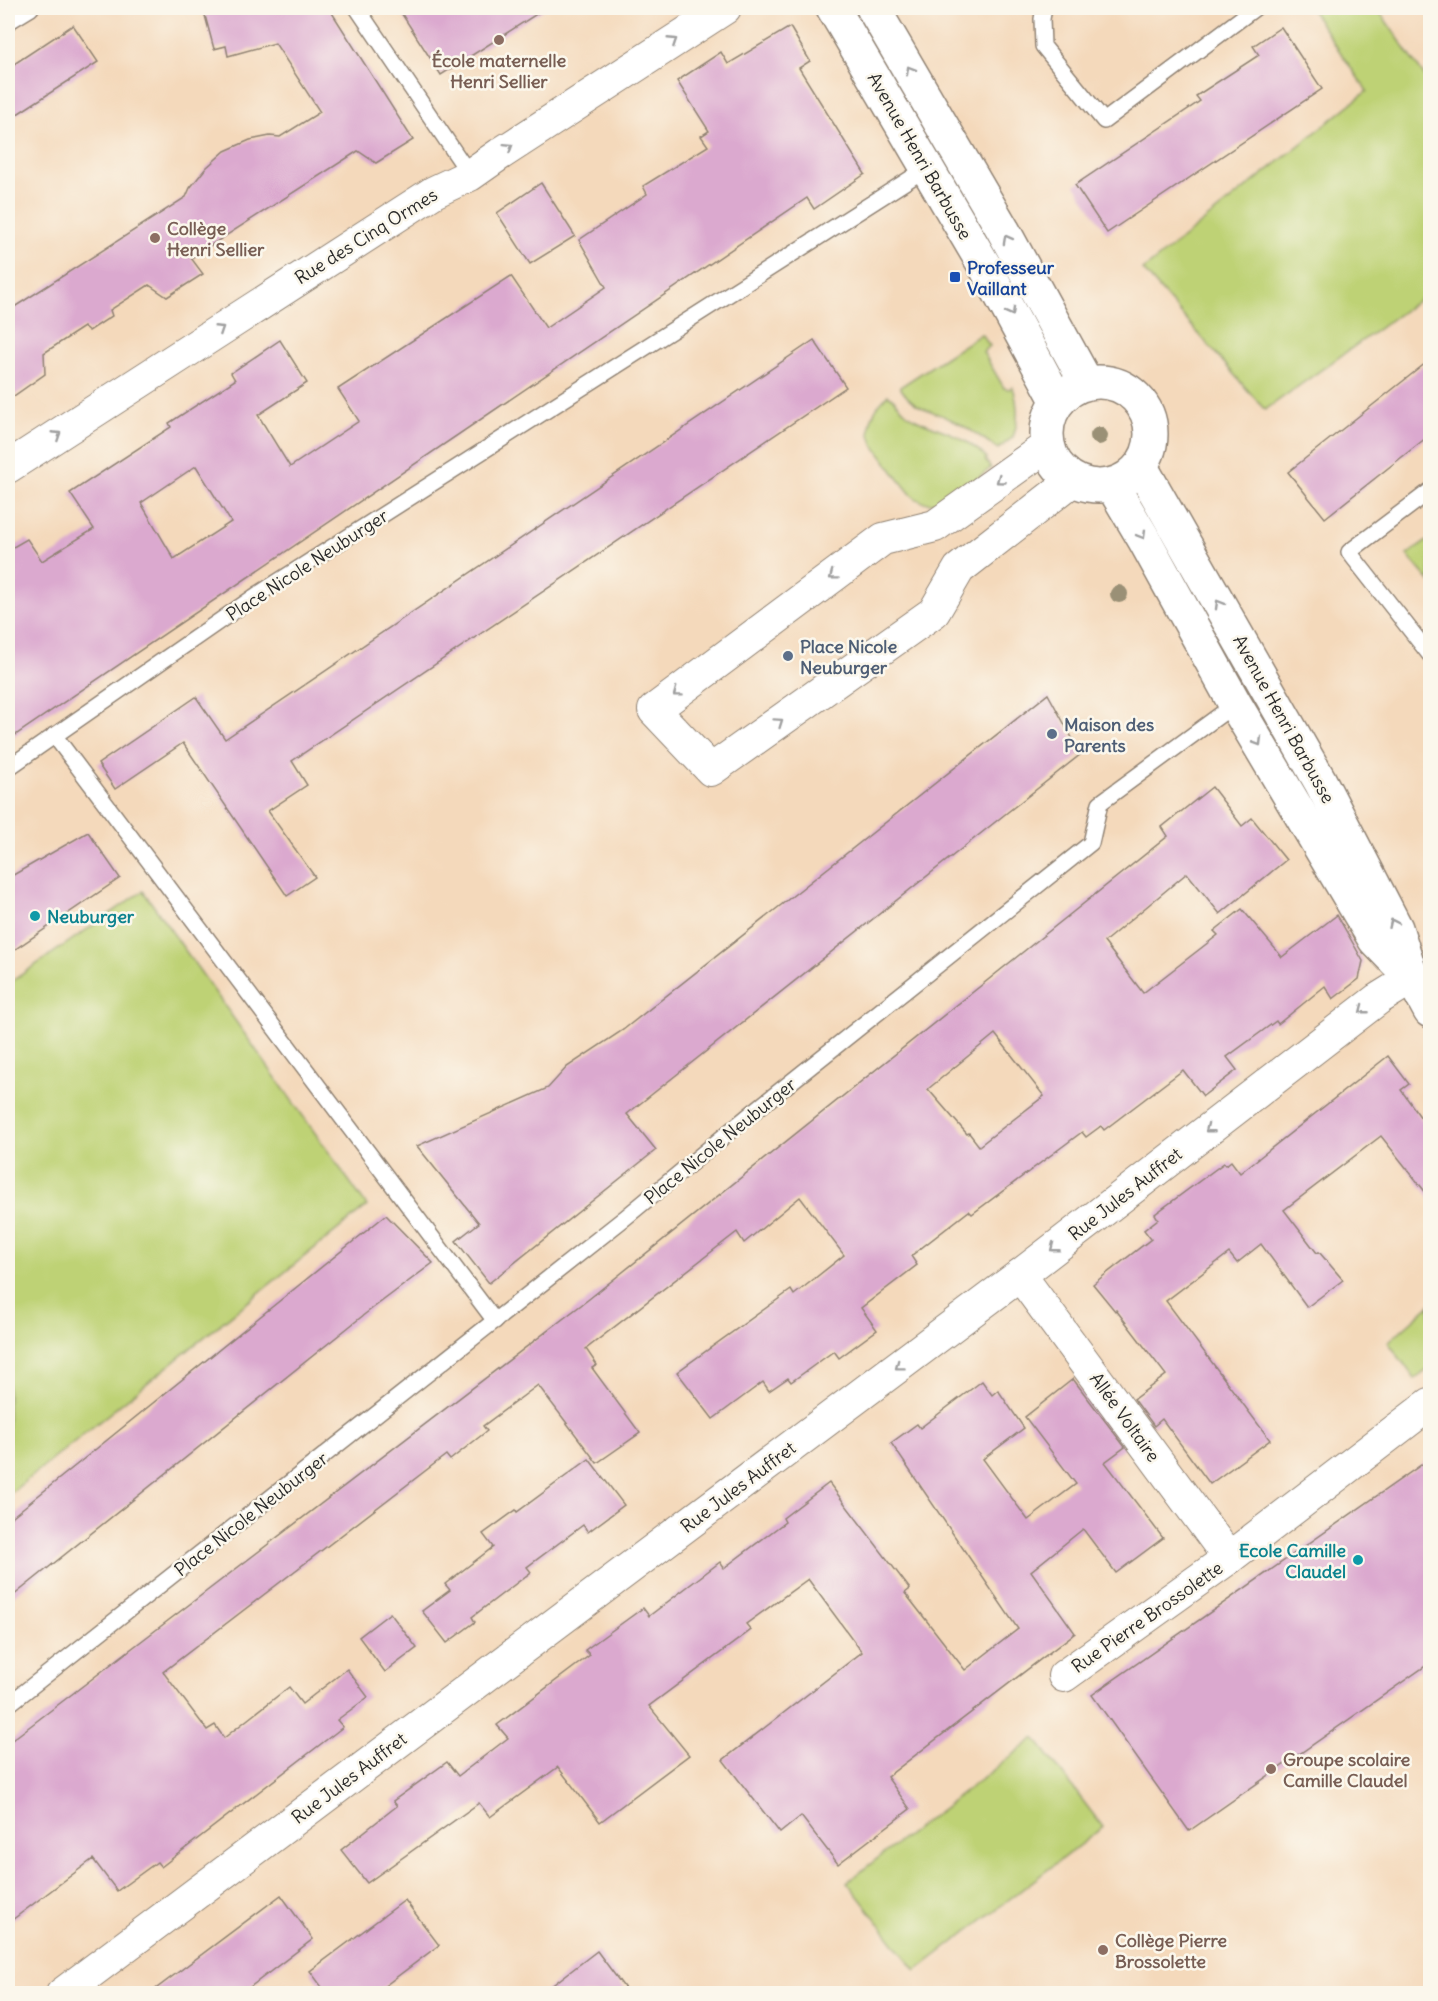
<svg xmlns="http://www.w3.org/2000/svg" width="1438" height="2001" viewBox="0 0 1438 2001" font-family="Delius,sans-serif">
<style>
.green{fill:#bed275;stroke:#747e50;stroke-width:1.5}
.building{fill:#dba9cf;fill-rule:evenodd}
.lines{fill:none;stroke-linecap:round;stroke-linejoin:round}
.service-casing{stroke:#908273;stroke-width:18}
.minor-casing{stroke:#908273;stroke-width:34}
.tertiary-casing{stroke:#908273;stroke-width:36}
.service{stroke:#fff;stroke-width:15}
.minor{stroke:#fff;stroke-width:32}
.tertiary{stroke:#fff;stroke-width:33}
.tree{fill:#9a9076}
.oneway{stroke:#a0a0a0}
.education-dot{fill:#8d6e63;stroke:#fbf7ec;stroke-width:2}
.transit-dot{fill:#1a4fb4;stroke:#fbf7ec;stroke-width:2}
.service-dot{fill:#5c6f8a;stroke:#fbf7ec;stroke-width:2}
.culture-dot{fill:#0f9aa8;stroke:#fbf7ec;stroke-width:2}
.labels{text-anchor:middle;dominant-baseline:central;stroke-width:5;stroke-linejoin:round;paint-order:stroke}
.education-label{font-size:18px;font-weight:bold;fill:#785e54;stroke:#fbf7ec;text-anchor:start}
.street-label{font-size:18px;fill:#2b2b2b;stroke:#fbf7ec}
.transit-label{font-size:18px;font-weight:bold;fill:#164399;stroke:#fbf7ec;text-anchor:start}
.service-label{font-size:18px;font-weight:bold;fill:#4e5e75;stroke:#fbf7ec;text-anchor:start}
.culture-label{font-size:18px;font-weight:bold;fill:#0d838f;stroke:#fbf7ec;text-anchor:start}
</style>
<rect width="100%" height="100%" fill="#fbf7ec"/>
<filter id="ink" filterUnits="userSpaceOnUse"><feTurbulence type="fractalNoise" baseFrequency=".0167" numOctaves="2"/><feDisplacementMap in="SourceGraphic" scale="12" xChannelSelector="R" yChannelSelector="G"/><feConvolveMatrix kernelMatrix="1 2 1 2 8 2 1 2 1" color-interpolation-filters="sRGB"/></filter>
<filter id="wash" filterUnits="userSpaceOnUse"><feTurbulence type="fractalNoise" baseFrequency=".008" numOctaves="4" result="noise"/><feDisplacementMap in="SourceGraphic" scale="24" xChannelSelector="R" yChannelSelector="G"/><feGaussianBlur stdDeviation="1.35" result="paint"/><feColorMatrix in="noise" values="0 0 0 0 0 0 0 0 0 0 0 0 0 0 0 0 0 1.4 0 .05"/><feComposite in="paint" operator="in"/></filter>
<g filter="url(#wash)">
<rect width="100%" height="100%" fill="#f4d9bb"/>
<g class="green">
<path d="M 1310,8 L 1377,8 L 1430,84 L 1430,292 L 1265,410 L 1143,270 L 1367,91 Z"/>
<path d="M 981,334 L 990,346 L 983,352 L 1004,388 L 1009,389 L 1013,387 C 1018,404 1019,421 1013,437 L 998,449 C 983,438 967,427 950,419 C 930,409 913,409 900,387 Z"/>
<path d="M 888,395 C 898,401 902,412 912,417 C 924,424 939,428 952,434 C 965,440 977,448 987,458 L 985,460 L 991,468 C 974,480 954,502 932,503 C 926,503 919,501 914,497 C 908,492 875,448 872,441 C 865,424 876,405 888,395 Z"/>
<path d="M 1430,539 L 1430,582 L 1407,555 Z"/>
<path d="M 143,891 L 367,1206 L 8,1495 L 8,984 Z"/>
<path d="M 1430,1305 L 1430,1368 L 1415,1379 L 1388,1342 Z"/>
<path d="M 1035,1738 L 1103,1827 L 916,1971 L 847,1882 Z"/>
</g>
<g id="blocks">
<g class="building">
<path d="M 203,8 L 329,8 L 413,140 L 376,163 L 358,151 L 191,258 L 203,274 L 167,297 L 149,285 L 110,310 L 112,316 L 89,331 L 84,327 L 44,353 L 45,374 L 8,400 L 8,311 L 186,197 L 190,188 L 206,168 L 225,151 L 250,140 L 270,136 L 280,137 L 320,112 L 275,43 L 228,56 L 226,46 L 214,49 Z"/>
<path d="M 398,8 L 546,8 L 441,75 Z"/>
<path d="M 73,25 L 98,62 L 8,120 L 8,68 Z"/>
<path d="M 790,27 L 810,61 L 799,68 L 865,174 L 814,209 L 807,198 L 8,740 L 8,550 L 27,539 L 42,561 L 94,529 L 70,493 L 171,427 L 169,423 L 235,380 L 231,373 L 280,340 L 307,383 L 258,415 L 290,467 L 359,421 L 338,389 L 511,276 L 546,328 L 606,287 L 579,240 L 647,194 L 643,186 L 708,146 L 701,136 L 709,131 L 677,81 L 721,52 L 728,64 ZM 196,466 L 231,522 L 174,559 L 141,503 Z"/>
<path d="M 1281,27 L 1322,89 L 1107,233 L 1075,185 L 1200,101 L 1196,96 L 1259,55 L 1253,46 Z"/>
<path d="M 541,183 L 575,236 L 530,264 L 497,213 Z"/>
<path d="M 814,340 L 846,387 L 292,761 L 307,785 L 268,811 L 315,877 L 287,896 L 183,743 L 115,789 L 98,764 L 196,697 L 225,739 Z"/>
<path d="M 1431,359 L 1431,434 L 1325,518 L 1288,472 Z"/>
<path d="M 1048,694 L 1081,754 L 627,1114 L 656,1150 L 489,1283 L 456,1241 L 479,1223 L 417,1146 L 548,1088 L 567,1067 L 623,1030 Z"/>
<path d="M 1212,787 L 1242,826 L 1252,818 L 1286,860 L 1220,914 L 1187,873 L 1104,942 L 1143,993 L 1218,935 L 1214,931 L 1242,909 L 1282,957 L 1337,915 L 1363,961 L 1359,979 L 1333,999 L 1325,986 L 1278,1024 L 1276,1021 L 1227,1057 L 1237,1070 L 1203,1096 L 1183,1070 L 1104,1130 L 1101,1126 L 1086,1137 L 1082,1132 L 972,1214 L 969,1211 L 911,1256 L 917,1265 L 861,1308 L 877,1330 L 839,1358 L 834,1351 L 791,1382 L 788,1378 L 769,1391 L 763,1382 L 713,1419 L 677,1372 L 791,1290 L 794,1295 L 844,1255 L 800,1197 L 744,1243 L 737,1232 L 586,1349 L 597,1365 L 592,1368 L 640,1433 L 597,1463 L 538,1385 L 483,1426 L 487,1431 L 450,1460 L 446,1455 L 163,1672 L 207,1730 L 215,1725 L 224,1738 L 289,1687 L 302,1704 L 347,1669 L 368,1697 L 337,1720 L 343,1727 L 161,1867 L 157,1862 L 117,1891 L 93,1859 L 8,1923 L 8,1743 L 589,1299 L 1168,836 L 1162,827 ZM 995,1034 L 1044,1096 L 979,1146 L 969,1133 L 967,1134 L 928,1089 Z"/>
<path d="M 88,832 L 120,878 L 8,954 L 8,878 Z"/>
<path d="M 1388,1056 L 1409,1084 L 1401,1090 L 1431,1132 L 1431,1199 L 1381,1136 L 1284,1210 L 1317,1253 L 1319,1252 L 1343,1280 L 1307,1307 L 1261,1244 L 1237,1263 L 1229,1253 L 1166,1301 L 1270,1440 L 1210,1484 L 1162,1419 L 1154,1426 L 1134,1399 L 1166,1375 L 1116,1310 L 1115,1311 L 1093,1284 L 1151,1239 L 1144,1230 L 1158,1219 L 1155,1214 L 1224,1163 L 1226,1165 L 1231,1161 L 1240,1173 Z"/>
<path d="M 386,1215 L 433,1263 L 365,1314 L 8,1600 L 8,1520 Z"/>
<path d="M 1073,1379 L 1125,1447 L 1105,1462 L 1163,1538 L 1116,1573 L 1083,1529 L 1031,1571 L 1075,1633 L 887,1777 L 910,1809 L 838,1864 L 801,1816 L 780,1833 L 723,1760 L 862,1652 L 808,1579 L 746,1624 L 751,1630 L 649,1706 L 689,1755 L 600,1822 L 558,1767 L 490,1817 L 479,1803 L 367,1883 L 341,1850 L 397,1806 L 393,1801 L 447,1762 L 458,1776 L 508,1738 L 497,1725 L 590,1655 L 585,1650 L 643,1608 L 649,1616 L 720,1562 L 724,1568 L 785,1522 L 783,1518 L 829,1483 L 910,1589 L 905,1593 L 965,1670 L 1018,1629 L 891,1443 L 917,1424 L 920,1428 L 982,1381 L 992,1395 L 998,1390 L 1024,1428 L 983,1459 L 1028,1520 L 1076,1484 L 1025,1417 Z"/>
<path d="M 1431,1458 L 1431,1662 L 1189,1831 L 1092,1695 Z"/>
<path d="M 589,1459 L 624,1505 L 588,1532 L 583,1525 L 527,1567 L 531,1572 L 472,1617 L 475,1622 L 447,1643 L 422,1611 L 450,1590 L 445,1584 L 493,1547 L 483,1534 L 516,1510 L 517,1512 Z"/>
<path d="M 390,1613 L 417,1648 L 385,1672 L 359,1637 Z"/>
<path d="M 281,1895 L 313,1939 L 241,1994 L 149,1994 Z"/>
<path d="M 405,1900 L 439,1945 L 374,1994 L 327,1994 L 310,1971 Z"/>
<path d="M 597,1951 L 629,1994 L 541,1994 Z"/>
</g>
</g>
</g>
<g filter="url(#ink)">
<use href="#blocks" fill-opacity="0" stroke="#908273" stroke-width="1.5"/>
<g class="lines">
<defs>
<g id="service">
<path d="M 357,8 L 470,175"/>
<path d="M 1044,8 L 1042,19 L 1043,46 L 1104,121 L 1255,8"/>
<path d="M 8,22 L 31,8"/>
<path d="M 1430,491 L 1349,552 L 1430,655"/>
<path d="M 54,735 L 495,1321"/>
<path d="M 8,768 L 260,593 L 927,168"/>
<path d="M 8,1705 L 626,1217 L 752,1113 L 1091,843 L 1100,803 L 1235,704"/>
</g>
<g id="minor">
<path d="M 1047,446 L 935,526 L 883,539 L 654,710 L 711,770 L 934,612 L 959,569 L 1073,480"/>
<path d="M 8,467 L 434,192 L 470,175 L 500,154 L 725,8"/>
<path d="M 1020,1275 L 1229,1558"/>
<path d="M 1064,1676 L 1229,1558 L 1430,1404"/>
<path d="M 62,1994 L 1020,1275 L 1378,999 L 1412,978"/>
</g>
<g id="tertiary">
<path d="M 833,8 L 987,270 L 1057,400"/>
<path d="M 873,8 L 1003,230 L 1086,382"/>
<circle cx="1099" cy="434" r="52"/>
<path d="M 1141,467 L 1320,781 L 1396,928 L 1412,978 L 1430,1011"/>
<path d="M 1112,485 L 1144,539 L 1235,704 L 1375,940 L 1407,973"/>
</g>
</defs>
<use href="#service" class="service-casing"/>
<use href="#minor" class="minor-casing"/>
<use href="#tertiary" class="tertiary-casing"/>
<use href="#service" class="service"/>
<use href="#minor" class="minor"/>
<use href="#tertiary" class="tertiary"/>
</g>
<g class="tree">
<circle cx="1099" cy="436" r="9"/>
<circle cx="1119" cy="594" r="9"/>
</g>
<defs><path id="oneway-chevron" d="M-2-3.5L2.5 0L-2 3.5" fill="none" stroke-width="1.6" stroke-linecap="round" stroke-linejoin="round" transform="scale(1.5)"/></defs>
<g class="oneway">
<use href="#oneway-chevron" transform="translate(673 41) rotate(-33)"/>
<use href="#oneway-chevron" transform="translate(910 70) rotate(-120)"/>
<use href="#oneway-chevron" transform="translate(509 147) rotate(-32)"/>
<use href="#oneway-chevron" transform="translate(1007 239) rotate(-119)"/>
<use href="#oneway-chevron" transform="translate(1011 312) rotate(61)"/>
<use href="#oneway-chevron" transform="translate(220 329) rotate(-33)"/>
<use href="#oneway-chevron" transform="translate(57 435) rotate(-33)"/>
<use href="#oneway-chevron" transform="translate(1000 480) rotate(144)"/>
<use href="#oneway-chevron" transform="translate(1142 535) rotate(60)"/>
<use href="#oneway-chevron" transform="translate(833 576) rotate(143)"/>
<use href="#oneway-chevron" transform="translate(1219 604) rotate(-120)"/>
<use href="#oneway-chevron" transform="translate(677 693) rotate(143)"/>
<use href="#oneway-chevron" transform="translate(779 722) rotate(-35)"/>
<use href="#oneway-chevron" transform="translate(1258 742) rotate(59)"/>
<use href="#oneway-chevron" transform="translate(1393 923) rotate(-115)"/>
<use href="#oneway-chevron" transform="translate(1363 1010) rotate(142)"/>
<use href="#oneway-chevron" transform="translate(1209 1129) rotate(142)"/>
<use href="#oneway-chevron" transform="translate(1054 1248) rotate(142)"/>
<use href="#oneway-chevron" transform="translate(899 1366) rotate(143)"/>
</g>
</g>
<g class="education-dot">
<circle cx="499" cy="40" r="6"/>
<circle cx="155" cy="238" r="6"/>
<circle cx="1271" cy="1769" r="6"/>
<circle cx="1103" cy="1950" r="6"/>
</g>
<rect class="transit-dot" x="949" y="271" width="12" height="12" rx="3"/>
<g class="service-dot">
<circle cx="788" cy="656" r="6"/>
<circle cx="1052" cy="734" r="6"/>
</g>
<g class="culture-dot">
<circle cx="35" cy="916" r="6"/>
<circle cx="1358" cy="1560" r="6"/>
</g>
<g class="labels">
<g class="education-label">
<text x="499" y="60" text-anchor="middle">École maternelle<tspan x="499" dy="21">Henri Sellier</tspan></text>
<text x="167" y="228">Collège<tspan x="167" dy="21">Henri Sellier</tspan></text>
<text x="1283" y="1759">Groupe scolaire<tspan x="1283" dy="21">Camille Claudel</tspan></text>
<text x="1115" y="1940">Collège Pierre<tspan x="1115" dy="21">Brossolette</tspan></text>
</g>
<g class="street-label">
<text transform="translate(920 156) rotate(60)">Avenue Henri Barbusse</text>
<text transform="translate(366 236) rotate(-32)">Rue des Cinq Ormes</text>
<text transform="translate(307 565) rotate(-33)">Place Nicole Neuburger</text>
<text transform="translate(1284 719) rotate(61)">Avenue Henri Barbusse</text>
<text transform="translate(720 1141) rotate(-39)">Place Nicole Neuburger</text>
<text transform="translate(1125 1194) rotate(-38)">Rue Jules Auffret</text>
<text transform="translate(1125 1417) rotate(54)">Allée Voltaire</text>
<text transform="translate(738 1487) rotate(-37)">Rue Jules Auffret</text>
<text transform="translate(251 1514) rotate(-38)">Place Nicole Neuburger</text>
<text transform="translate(1147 1617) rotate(-35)">Rue Pierre Brossolette</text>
<text transform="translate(349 1778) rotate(-37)">Rue Jules Auffret</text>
</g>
<g class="transit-label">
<text x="967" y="267">Professeur<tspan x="967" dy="21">Vaillant</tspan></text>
</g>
<g class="service-label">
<text x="800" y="646">Place Nicole<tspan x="800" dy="21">Neuburger</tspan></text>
<text x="1064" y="724">Maison des<tspan x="1064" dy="21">Parents</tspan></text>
</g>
<g class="culture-label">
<text x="47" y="916">Neuburger</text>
<text x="1346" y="1550" text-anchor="end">Ecole Camille<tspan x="1346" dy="21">Claudel</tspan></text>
</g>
</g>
<rect width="1438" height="2001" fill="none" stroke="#fbf7ec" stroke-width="30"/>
</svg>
